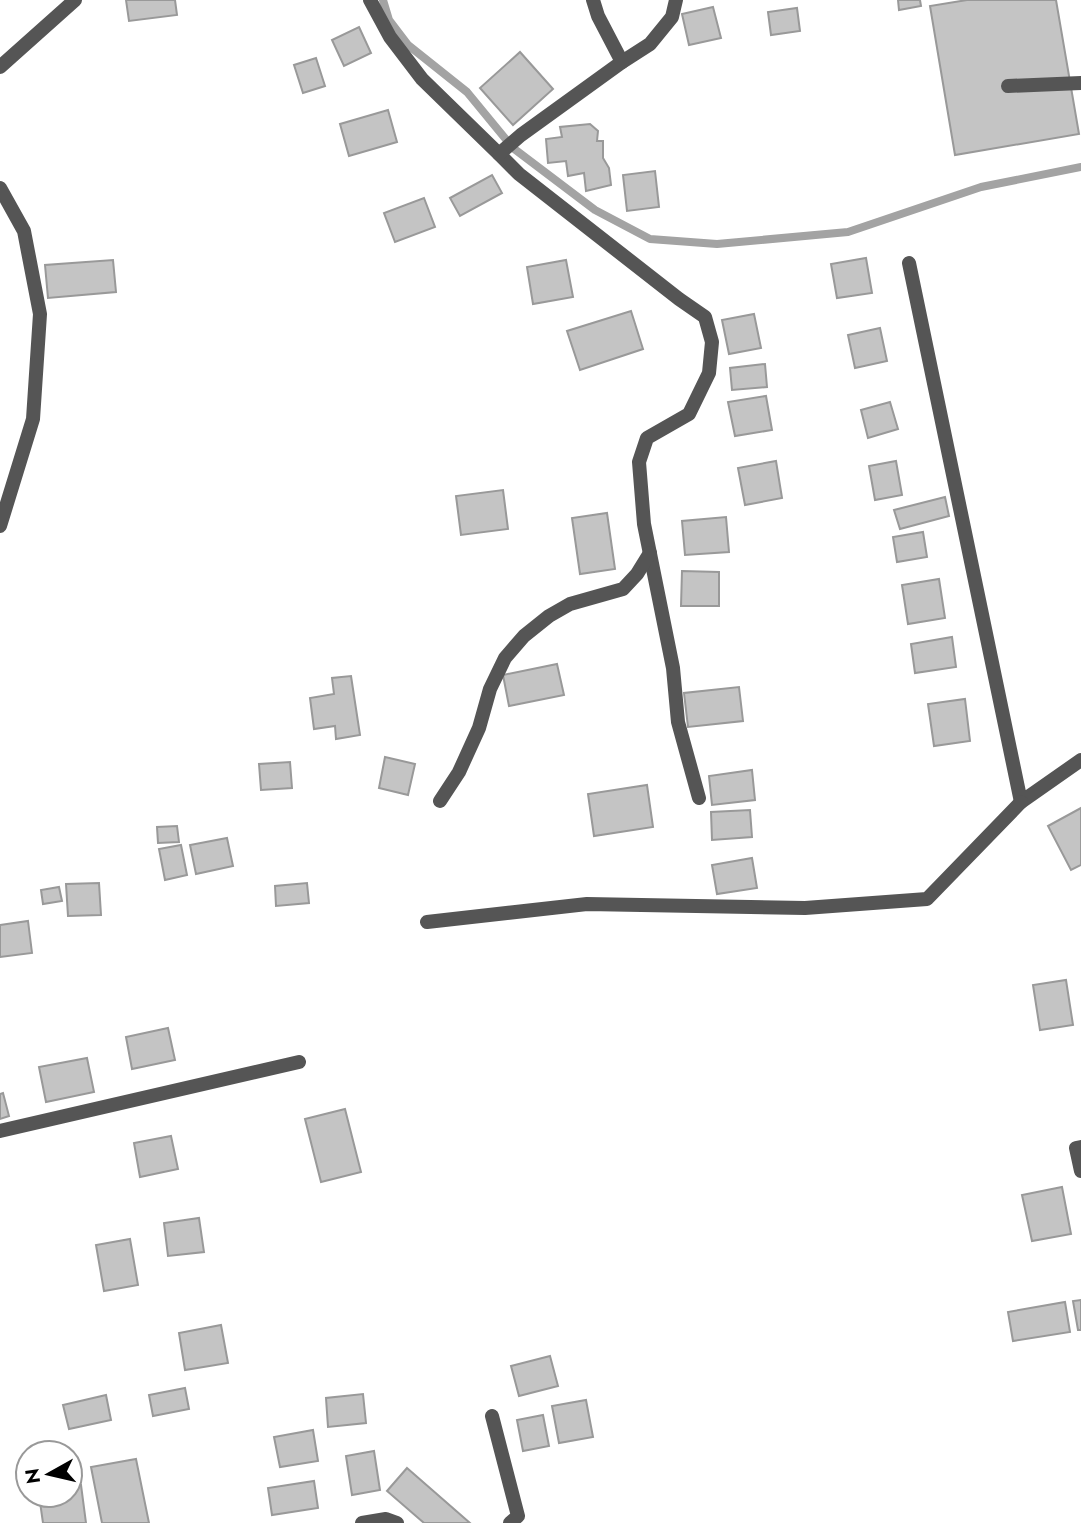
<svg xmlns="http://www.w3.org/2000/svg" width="1081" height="1523" viewBox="0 0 1081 1523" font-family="Jost,sans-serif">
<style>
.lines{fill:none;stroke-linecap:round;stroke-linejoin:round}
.stream{stroke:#a3a3a3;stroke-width:8}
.building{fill:#c4c4c4;stroke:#999;stroke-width:2}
.minor{stroke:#555;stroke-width:14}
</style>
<rect width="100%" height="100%" fill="#fff"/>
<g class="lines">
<path class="stream" d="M 383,0 L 389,20 L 408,45 L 467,92 L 513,148 L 595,210 L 650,239 L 717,244 L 848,232 L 981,187 L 1081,167"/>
</g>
<g class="building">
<path d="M 126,0 L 175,0 L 177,15 L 129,21 Z"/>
<path d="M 898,0 L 920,0 L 921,6 L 899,10 Z"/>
<path d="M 967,0 L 1056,0 L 1079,134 L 955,155 L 930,6 Z"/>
<path d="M 713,7 L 721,38 L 689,45 L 682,14 Z"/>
<path d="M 797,8 L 800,31 L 771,35 L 768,12 Z"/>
<path d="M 359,27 L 371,53 L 344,66 L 332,40 Z"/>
<path d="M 520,52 L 553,89 L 513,125 L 480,88 Z"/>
<path d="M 316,58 L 325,86 L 303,93 L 294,65 Z"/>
<path d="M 388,110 L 397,142 L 349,156 L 340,124 Z"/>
<path d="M 590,124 L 598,131 L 597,141 L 603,141 L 603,158 L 609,168 L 611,185 L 586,191 L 584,173 L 568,176 L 566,161 L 548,163 L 546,139 L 562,137 L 560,127 Z"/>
<path d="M 655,171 L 659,207 L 627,211 L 623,175 Z"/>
<path d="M 492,175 L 502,193 L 460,216 L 450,198 Z"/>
<path d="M 424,198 L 435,227 L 395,242 L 384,213 Z"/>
<path d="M 866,258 L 872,293 L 837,298 L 831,264 Z"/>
<path d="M 113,260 L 116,292 L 48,298 L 45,265 Z"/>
<path d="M 566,260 L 573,297 L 533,304 L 527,267 Z"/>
<path d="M 631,311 L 643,349 L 580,370 L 567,331 Z"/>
<path d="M 754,314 L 761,348 L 729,354 L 722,320 Z"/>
<path d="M 880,328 L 887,361 L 855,368 L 848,335 Z"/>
<path d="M 765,364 L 767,387 L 732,390 L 730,368 Z"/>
<path d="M 766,396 L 772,430 L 735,436 L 728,402 Z"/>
<path d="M 890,402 L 898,429 L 868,438 L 861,410 Z"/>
<path d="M 776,461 L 782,498 L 745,505 L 738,468 Z"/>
<path d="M 896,461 L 902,495 L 875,500 L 869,466 Z"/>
<path d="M 503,490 L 508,529 L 461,535 L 456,496 Z"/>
<path d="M 945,497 L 949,516 L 900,529 L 894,510 Z"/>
<path d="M 607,513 L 615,569 L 580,574 L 572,518 Z"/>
<path d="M 726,517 L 729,552 L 685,555 L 682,521 Z"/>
<path d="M 923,532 L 927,557 L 897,562 L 893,537 Z"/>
<path d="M 682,571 L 719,572 L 719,606 L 681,606 Z"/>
<path d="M 939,579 L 945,618 L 908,624 L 902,585 Z"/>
<path d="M 952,637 L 956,667 L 915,673 L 911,644 Z"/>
<path d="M 557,664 L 564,695 L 509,706 L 503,675 Z"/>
<path d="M 351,676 L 360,735 L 336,739 L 335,726 L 314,729 L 310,698 L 334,694 L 332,678 Z"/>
<path d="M 739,687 L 743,721 L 688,727 L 684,693 Z"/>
<path d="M 965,699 L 970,741 L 934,746 L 928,704 Z"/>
<path d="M 385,757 L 415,764 L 408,795 L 379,788 Z"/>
<path d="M 290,762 L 292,788 L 261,790 L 259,764 Z"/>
<path d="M 752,770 L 755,800 L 712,805 L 709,776 Z"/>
<path d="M 647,785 L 653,827 L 594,836 L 588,794 Z"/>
<path d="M 1081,808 L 1081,865 L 1071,870 L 1048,826 Z"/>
<path d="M 750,810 L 752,837 L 712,840 L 711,812 Z"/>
<path d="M 177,826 L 179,842 L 158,843 L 157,827 Z"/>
<path d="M 227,838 L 233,866 L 196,874 L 190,845 Z"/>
<path d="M 181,845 L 187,875 L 165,880 L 159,849 Z"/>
<path d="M 752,858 L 757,888 L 717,894 L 712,865 Z"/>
<path d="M 99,883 L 101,915 L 68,916 L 66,884 Z"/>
<path d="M 307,883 L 309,903 L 276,906 L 275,886 Z"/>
<path d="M 59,887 L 62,901 L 43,904 L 41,890 Z"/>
<path d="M 28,921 L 32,953 L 0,957 L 0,925 Z"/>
<path d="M 1066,980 L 1073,1025 L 1040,1030 L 1033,985 Z"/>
<path d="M 168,1028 L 175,1060 L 132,1069 L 126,1037 Z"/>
<path d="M 87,1058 L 94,1092 L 46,1102 L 39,1067 Z"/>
<path d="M 3,1093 L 9,1116 L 0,1119 L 0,1094 Z"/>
<path d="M 345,1109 L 361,1172 L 321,1182 L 305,1119 Z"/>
<path d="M 171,1136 L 178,1169 L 140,1177 L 134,1143 Z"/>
<path d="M 1062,1187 L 1071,1234 L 1032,1241 L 1022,1195 Z"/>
<path d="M 199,1218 L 204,1252 L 168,1256 L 164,1223 Z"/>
<path d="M 130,1239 L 138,1285 L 104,1291 L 96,1245 Z"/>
<path d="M 1081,1300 L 1081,1330 L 1078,1330 L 1073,1301 Z"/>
<path d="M 1065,1302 L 1070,1332 L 1013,1341 L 1008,1312 Z"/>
<path d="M 221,1325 L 228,1363 L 185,1370 L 179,1333 Z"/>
<path d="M 550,1356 L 558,1386 L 519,1396 L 511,1366 Z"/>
<path d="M 185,1388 L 189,1409 L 153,1416 L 149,1395 Z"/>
<path d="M 363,1394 L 366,1423 L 328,1427 L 326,1398 Z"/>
<path d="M 106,1395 L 111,1420 L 69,1429 L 63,1405 Z"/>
<path d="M 586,1400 L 593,1437 L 559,1443 L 552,1406 Z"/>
<path d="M 543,1415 L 549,1446 L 523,1451 L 517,1420 Z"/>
<path d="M 313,1430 L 318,1461 L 280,1467 L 274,1437 Z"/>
<path d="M 374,1451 L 380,1490 L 352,1495 L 346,1456 Z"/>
<path d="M 136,1459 L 149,1523 L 102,1523 L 91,1467 Z"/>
<path d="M 407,1468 L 470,1523 L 424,1523 L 387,1491 Z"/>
<path d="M 314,1481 L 318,1508 L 272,1515 L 268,1488 Z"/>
<path d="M 81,1485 L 86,1523 L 43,1523 L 39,1495 L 70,1495 L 70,1487 Z"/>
</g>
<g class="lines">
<g class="minor">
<path d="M 370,0 L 390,37 L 422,79 L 499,154 L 519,174 L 679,299 L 705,317 L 712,342 L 709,373 L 689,414 L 647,438 L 639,462 L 644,524 L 673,668 L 678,722 L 699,798"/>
<path d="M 622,62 L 650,44 L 672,17 L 676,0"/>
<path d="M 0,67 L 75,0"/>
<path d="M 1008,86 L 1081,83"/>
<path d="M 499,154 L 521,135 L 622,62 L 598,16 L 593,0"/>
<path d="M 0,188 L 24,231 L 40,314 L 33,419 L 0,526"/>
<path d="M 909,263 L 1021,802 L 1081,760"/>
<path d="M 440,801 L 459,772 L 479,728 L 490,689 L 505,658 L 524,636 L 549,616 L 570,604 L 623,589 L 637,574 L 650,553"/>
<path d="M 427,922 L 587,904 L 805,908 L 927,899 L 1021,802"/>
<path d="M 0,1131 L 299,1062"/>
<path d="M 1081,1147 L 1076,1148 L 1081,1171"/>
<path d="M 492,1416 L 518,1516 L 510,1523"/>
<path d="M 362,1523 L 386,1519 L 397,1523"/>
</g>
</g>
<g transform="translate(49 1474) rotate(262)"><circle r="33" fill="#ffffff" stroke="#999999" stroke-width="2"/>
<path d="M0-5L12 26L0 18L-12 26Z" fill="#000000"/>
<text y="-10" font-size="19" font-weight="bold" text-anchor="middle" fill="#000000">N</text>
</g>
</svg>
